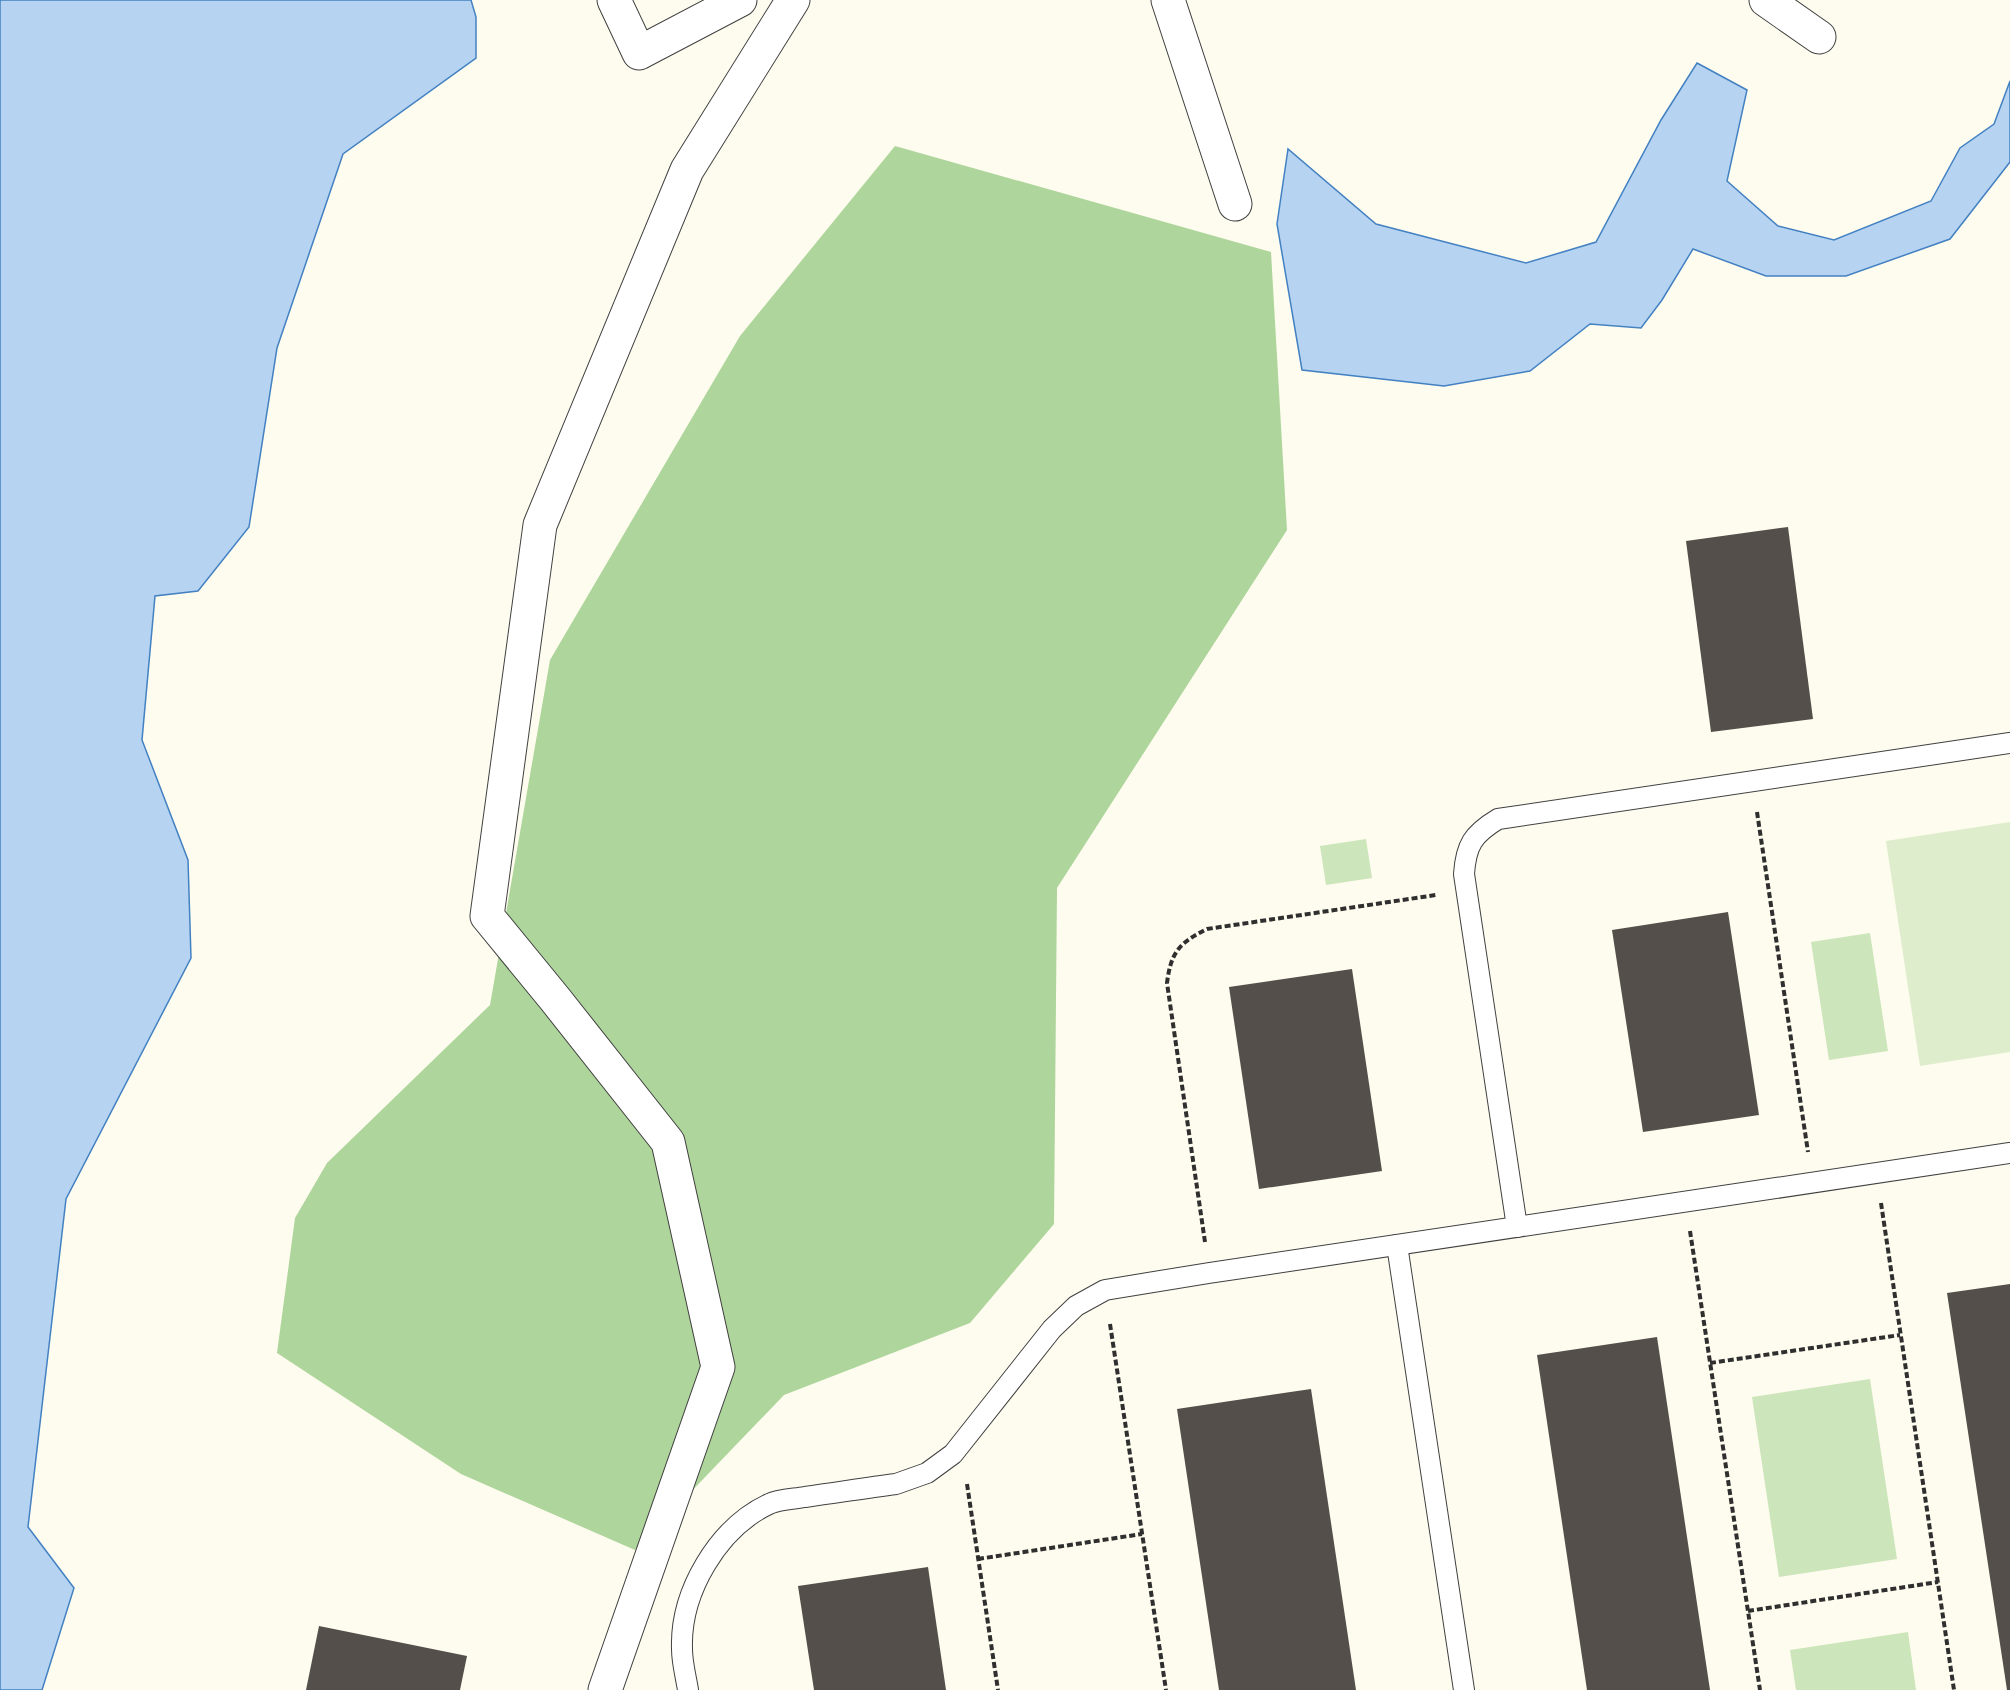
<svg xmlns="http://www.w3.org/2000/svg" width="2010" height="1690" viewBox="0 0 2010 1690" font-family="Merriweather,serif">
<style>
.green{fill:#cce5ba}
.forest{fill:#aed59b}
.pitch{fill:#deedcb}
.water{fill:#b6d4f1;stroke:#4381c2;stroke-width:1.5}
.building{fill:#544f4a}
.lines{fill:none;stroke-linecap:round;stroke-linejoin:round}
.lane-casing{stroke:#404040;stroke-width:22}
.street-casing{stroke:#404040;stroke-width:35}
.path{stroke:#2f2f2f;stroke-width:4;stroke-dasharray:6 3;stroke-linecap:butt}
.lane{stroke:#fff;stroke-width:20}
.street{stroke:#fff;stroke-width:33}
</style>
<rect width="100%" height="100%" fill="#fefcee"/>
<g class="green">
<path d="M 1366,839 L 1372,878 L 1326,885 L 1320,846 Z"/>
<path d="M 1870,933 L 1888,1051 L 1829,1060 L 1811,942 Z"/>
<path d="M 1870,1379 L 1897,1559 L 1779,1577 L 1752,1397 Z"/>
<path d="M 1908,1632 L 1916,1690 L 1796,1690 L 1790,1650 Z"/>
</g>
<path class="forest" d="M 895,146 L 1271,252 L 1287,530 L 1057,888 L 1054,1224 L 970,1323 L 784,1395 L 635,1550 L 461,1474 L 277,1353 L 295,1218 L 327,1163 L 490,1005 L 550,660 L 740,336 Z"/>
<path class="pitch" d="M 2010,822 L 2010,1052 L 1920,1066 L 1886,841 Z"/>
<g class="water">
<path d="M 0,0 L 471,0 L 476,17 L 476,58 L 343,154 L 277,348 L 249,527 L 198,591 L 155,596 L 142,740 L 188,860 L 191,958 L 66,1199 L 28,1527 L 74,1588 L 42,1690 L 0,1690 Z"/>
<path d="M 1697,63 L 1747,90 L 1727,181 L 1778,226 L 1834,240 L 1931,201 L 1960,148 L 1994,124 L 2010,81 L 2010,162 L 1950,239 L 1846,276 L 1766,276 L 1693,249 L 1662,300 L 1641,328 L 1590,324 L 1530,371 L 1444,386 L 1302,370 L 1277,224 L 1288,149 L 1376,224 L 1526,263 L 1596,242 L 1661,120 Z"/>
</g>
<g class="building">
<path d="M 1788,527 L 1813,719 L 1711,732 L 1686,541 Z"/>
<path d="M 1728,912 L 1759,1115 L 1643,1132 L 1612,930 Z"/>
<path d="M 1352,969 L 1382,1171 L 1259,1189 L 1229,987 Z"/>
<path d="M 2010,1284 L 2010,1690 L 2007,1690 L 1947,1293 Z"/>
<path d="M 1657,1337 L 1710,1690 L 1587,1690 L 1537,1355 Z"/>
<path d="M 1311,1389 L 1356,1690 L 1219,1690 L 1177,1409 Z"/>
<path d="M 928,1567 L 946,1690 L 814,1690 L 798,1586 Z"/>
<path d="M 319,1626 L 467,1656 L 460,1690 L 306,1690 Z"/>
</g>
<g class="lines">
<defs>
<g id="lane">
<path d="M 1517,1227 L 1464,874 C 1466,845 1473,834 1498,819 L 2010,743"/>
<path d="M 1397,1245 L 1464,1690"/>
<path d="M 688,1690 C 686,1677 682,1663 682,1649 C 680,1592 718,1528 769,1504 C 779,1499 794,1499 805,1497 C 835,1493 865,1488 896,1484 L 927,1473 L 953,1454 L 1052,1329 L 1076,1306 L 1105,1290 L 1209,1273 L 2010,1153"/>
</g>
<g id="street">
<path d="M 614,0 L 639,53 L 740,0"/>
<path d="M 1168,0 L 1235,204"/>
<path d="M 1766,0 L 1819,37"/>
<path d="M 605,1690 L 718,1367 L 668,1142 L 555,999 L 487,916 L 540,525 L 687,170 L 793,0"/>
</g>
</defs>
<use href="#lane" class="lane-casing"/>
<use href="#street" class="street-casing"/>
<g class="path">
<path d="M 1757,812 L 1808,1152"/>
<path d="M 1881,1203 L 1954,1690"/>
<path d="M 1690,1231 L 1760,1690"/>
<path d="M 1205,1242 L 1167,983 C 1171,952 1179,943 1207,929 L 1436,895"/>
<path d="M 1110,1324 L 1166,1690"/>
<path d="M 1710,1363 L 1900,1335"/>
<path d="M 967,1484 L 998,1690"/>
<path d="M 978,1559 L 1142,1534"/>
<path d="M 1748,1611 L 1938,1582"/>
</g>
<use href="#lane" class="lane"/>
<use href="#street" class="street"/>
</g>
</svg>
